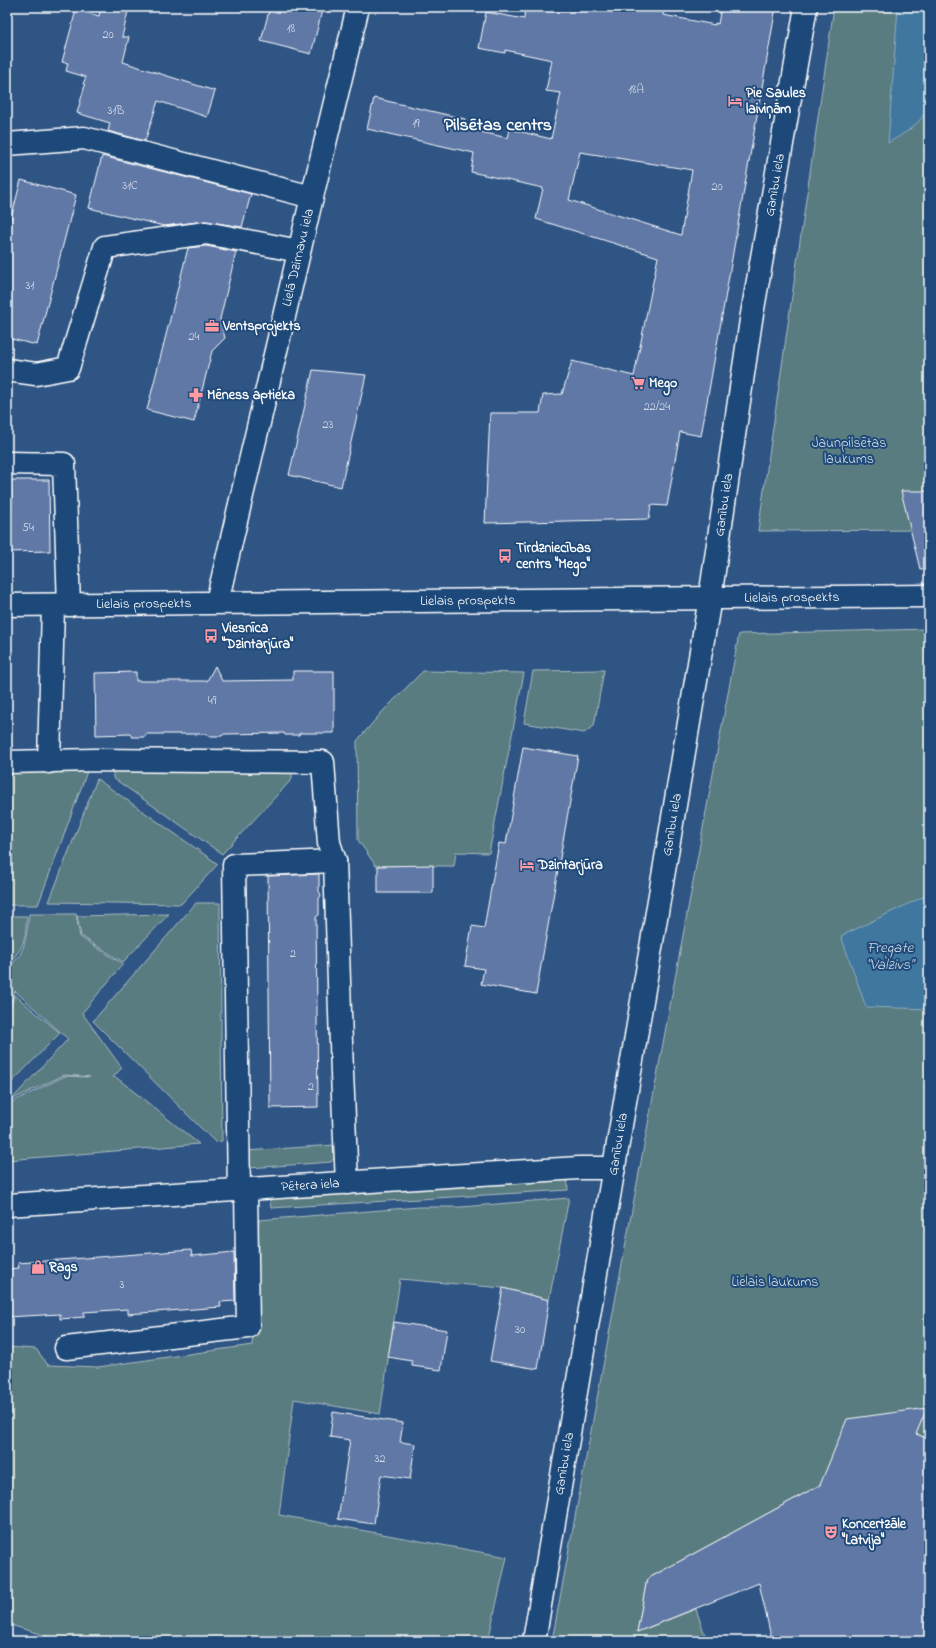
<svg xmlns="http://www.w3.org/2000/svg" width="936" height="1648" viewBox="0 0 936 1648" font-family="'Indie Flower',sans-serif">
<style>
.green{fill:#587b80;stroke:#acbdc0}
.water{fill:#41779e;stroke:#8dadc5}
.building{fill:#5e78a6;stroke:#fff;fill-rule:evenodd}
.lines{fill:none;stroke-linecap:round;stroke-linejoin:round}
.minor-casing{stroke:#fff;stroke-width:25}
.tertiary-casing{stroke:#fff;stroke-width:25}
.minor{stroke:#1f4a7a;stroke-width:22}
.tertiary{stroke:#1f4a7a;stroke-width:22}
.labels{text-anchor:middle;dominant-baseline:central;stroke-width:4;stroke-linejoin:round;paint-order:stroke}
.number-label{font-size:12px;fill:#d7dde9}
.poi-label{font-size:14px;font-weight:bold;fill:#fff;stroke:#1f4a7a;text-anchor:start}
.street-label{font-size:14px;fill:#fff;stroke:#1f4a7a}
.park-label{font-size:14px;fill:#d5dedf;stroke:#1f4a7a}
.water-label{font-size:15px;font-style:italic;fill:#d0dde7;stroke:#1f4a7a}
.district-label{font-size:18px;font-weight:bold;fill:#fff;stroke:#1f4a7a}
</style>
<rect width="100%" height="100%" fill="#2f5585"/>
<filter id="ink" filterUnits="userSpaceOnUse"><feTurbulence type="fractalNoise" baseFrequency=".025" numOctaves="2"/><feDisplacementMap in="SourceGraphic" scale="8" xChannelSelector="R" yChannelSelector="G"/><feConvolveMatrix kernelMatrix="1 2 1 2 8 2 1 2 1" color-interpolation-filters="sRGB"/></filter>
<g filter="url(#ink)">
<g class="green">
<path d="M 834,7 L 929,7 L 929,530 L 758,531 Z"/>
<path d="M 929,629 L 929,1439 L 916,1434 L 926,1409 L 820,1485 L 647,1579 L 637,1632 L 696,1609 L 707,1641 L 552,1641 L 739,634 Z"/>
<path d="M 604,670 L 594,726 L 584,733 L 524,723 L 533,671 Z"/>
<path d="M 423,671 L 524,673 L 489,853 L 456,852 L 454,866 L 376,866 L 358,840 L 357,741 L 382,712 Z"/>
<path d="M 7,733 L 11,733 L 12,750 L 7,754 Z"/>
<path d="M 292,768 L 292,779 L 222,854 L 113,778 L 113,769 Z"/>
<path d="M 7,769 L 88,769 L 38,905 L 7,905 Z"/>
<path d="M 97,779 L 218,864 L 181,904 L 49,902 Z"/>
<path d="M 196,903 L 220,903 L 222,1141 L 215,1142 L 93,1021 Z"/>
<path d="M 29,914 L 76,914 L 80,937 L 123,964 L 82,1013 L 122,1068 L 113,1077 L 117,1078 L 199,1144 L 7,1160 L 7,1106 L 10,1103 L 65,1076 L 90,1077 L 64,1075 L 11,1100 L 68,1039 L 15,991 L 7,1011 L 7,966 C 26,959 27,931 29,914 Z"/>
<path d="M 169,914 L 123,962 L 81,936 L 77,916 Z"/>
<path d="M 7,916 L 27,916 C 25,938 25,949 7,964 Z"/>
<path d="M 15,995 L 60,1033 L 7,1087 L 7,1016 Z"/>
<path d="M 335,1145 C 338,1151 335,1158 331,1162 L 249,1168 L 246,1151 Z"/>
<path d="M 567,1176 L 568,1190 L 271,1208 L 270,1200 L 278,1193 Z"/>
<path d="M 569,1198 L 549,1300 L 503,1288 L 400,1279 L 380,1414 L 294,1399 L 279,1515 L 507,1557 L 488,1641 L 64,1641 L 7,1624 L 7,1347 L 36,1349 L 48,1365 L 98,1367 L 252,1345 L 259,1220 L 419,1207 L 461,1207 Z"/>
</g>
<g class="water">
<path d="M 898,7 L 926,7 L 929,16 L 929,106 C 920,125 905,133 888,143 Z"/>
<path d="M 929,894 L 929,1009 L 866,1007 L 841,936 Z"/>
</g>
<g class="building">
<path d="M 101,7 L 129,7 L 122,37 L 129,37 L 123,62 L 215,91 L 207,117 L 158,101 L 145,141 L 108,131 L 110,123 L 77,113 L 85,85 L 83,84 L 86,77 L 66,71 L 68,63 L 62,62 L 76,10 L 99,16 Z"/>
<path d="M 270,7 L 323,7 L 311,54 L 261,41 Z"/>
<path d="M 525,7 L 664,7 L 663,15 L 715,25 L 715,23 L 718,24 L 721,7 L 776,7 L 701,436 L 680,432 L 667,506 L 651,505 L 649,519 L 485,523 L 490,413 L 540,413 L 543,395 L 562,394 L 572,361 L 634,376 L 658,257 L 536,219 L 543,188 L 471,172 L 474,153 L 367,129 L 374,98 L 465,119 L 463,128 L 508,138 L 510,129 L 551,139 L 561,93 L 546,91 L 552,60 L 505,50 L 505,53 L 479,48 L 486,12 L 524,19 ZM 580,152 L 692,170 L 681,235 L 569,200 Z"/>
<path d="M 102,156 L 251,194 L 242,227 L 205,221 L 164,226 L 89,208 Z"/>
<path d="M 21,180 L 76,195 L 37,345 L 7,338 L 7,234 Z"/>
<path d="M 206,246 L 236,252 L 220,319 L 225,338 L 212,351 L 194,422 L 147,410 L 188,248 Z"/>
<path d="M 313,370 L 366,375 L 341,487 L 289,475 Z"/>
<path d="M 11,480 L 49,480 L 50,551 L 7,552 L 7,504 L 12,504 Z"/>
<path d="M 901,491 L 929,491 L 929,568 L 920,569 Z"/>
<path d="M 215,666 L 222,681 L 293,680 L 293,671 L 334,671 L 334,733 L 300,733 L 299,735 L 285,735 L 284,733 L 224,734 L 222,736 L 208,736 L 207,734 L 146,734 L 145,737 L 132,737 L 130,734 L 96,735 L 95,673 L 136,672 L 136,681 L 207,681 Z"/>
<path d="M 523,747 L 578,756 L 536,994 L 481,984 L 484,969 L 465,966 L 472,926 L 484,928 L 499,843 L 506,844 Z"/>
<path d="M 433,865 L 433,893 L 378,893 L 378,866 Z"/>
<path d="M 319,874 L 319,891 L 321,895 L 319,899 L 319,915 L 316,917 L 318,1107 L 270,1108 L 268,876 Z"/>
<path d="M 191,1250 L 192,1256 L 234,1252 L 235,1301 L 220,1302 L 221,1307 L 128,1314 L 128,1309 L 84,1312 L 84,1317 L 60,1319 L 60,1314 L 7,1317 L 7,1269 L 19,1268 L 18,1263 Z"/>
<path d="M 503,1288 L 549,1300 L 538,1369 L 490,1361 Z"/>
<path d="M 394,1322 L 447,1330 L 441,1370 L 412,1366 L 412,1361 L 388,1357 Z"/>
<path d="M 927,1408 L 916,1434 L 929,1439 L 929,1641 L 772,1641 L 759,1583 L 637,1632 L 647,1579 L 820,1485 L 847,1419 Z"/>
<path d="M 333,1412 L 403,1423 L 400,1442 L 415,1444 L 410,1479 L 381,1475 L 374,1524 L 338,1519 L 350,1440 L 330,1437 Z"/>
</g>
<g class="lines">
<defs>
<g id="minor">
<path d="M 7,144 L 84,138 L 312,197"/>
<path d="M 7,370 L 36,374 L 68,368 L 105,247 L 206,233 L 299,251"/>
<path d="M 7,463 L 64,464 L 69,605"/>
<path id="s1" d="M 217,602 L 312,197 L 358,7"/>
<path d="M 7,762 L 94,760 L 323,762 L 329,843 L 335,861 L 342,1073 L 347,1183"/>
<path d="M 49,762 L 53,605"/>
<path d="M 239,1191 L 234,865 L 335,861"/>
<path id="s2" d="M 7,1205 L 448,1176 L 579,1168 L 614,1168"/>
<path d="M 66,1348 L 248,1327 L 246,1190"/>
</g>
<g id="tertiary">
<path id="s3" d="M 7,605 L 929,596"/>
<path id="s4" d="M 534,1641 L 710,598 L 751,320 L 806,7"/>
</g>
</defs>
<use href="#minor" class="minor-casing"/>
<use href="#tertiary" class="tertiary-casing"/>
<use href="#minor" class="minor"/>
<use href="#tertiary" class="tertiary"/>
</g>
</g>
<defs>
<symbol id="hotel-bare" viewBox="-9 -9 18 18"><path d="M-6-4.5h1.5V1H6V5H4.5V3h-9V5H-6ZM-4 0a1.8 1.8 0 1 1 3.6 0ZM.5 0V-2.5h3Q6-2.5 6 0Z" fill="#ff9aa2" stroke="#1f4a7a" stroke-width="2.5" paint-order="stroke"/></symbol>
<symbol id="office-bare" viewBox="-9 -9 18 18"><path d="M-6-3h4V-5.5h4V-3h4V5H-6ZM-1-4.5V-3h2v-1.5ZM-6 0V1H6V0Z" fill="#ff9aa2" stroke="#1f4a7a" stroke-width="2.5" paint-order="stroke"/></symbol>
<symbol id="supermarket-bare" viewBox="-9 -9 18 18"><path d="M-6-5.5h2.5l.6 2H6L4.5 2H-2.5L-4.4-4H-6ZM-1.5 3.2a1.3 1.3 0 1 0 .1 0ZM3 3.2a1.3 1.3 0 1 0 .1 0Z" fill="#ff9aa2" stroke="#1f4a7a" stroke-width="2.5" paint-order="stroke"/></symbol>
<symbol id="pharmacy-bare" viewBox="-9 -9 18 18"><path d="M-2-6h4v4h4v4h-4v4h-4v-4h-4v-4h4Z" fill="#ff9aa2" stroke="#1f4a7a" stroke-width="2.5" paint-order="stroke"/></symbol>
<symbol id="bus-bare" viewBox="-9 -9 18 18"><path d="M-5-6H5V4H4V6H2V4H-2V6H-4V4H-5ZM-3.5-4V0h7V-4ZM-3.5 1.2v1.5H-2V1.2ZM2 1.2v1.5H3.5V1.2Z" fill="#ff9aa2" stroke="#1f4a7a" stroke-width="2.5" paint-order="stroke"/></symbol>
<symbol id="shop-bare" viewBox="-9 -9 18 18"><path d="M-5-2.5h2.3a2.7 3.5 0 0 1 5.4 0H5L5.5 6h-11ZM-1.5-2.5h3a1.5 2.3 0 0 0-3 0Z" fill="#ff9aa2" stroke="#1f4a7a" stroke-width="2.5" paint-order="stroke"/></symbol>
<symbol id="theatre-bare" viewBox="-9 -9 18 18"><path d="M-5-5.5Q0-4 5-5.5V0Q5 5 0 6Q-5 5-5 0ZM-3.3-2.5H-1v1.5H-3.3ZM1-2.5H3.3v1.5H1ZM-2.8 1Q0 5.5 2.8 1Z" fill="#ff9aa2" stroke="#1f4a7a" stroke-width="2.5" paint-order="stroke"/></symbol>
</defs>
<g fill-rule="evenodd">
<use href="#hotel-bare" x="725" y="91" width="20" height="20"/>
<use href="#office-bare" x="202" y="316" width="20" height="20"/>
<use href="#supermarket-bare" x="628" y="373" width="20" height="20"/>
<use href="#pharmacy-bare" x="186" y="385" width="20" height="20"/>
<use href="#bus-bare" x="495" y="546" width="20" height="20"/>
<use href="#bus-bare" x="201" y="626" width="20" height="20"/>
<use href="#hotel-bare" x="517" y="855" width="20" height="20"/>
<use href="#shop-bare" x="28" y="1257" width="20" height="20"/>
<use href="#theatre-bare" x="821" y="1522" width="20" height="20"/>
</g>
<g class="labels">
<g class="number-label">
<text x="291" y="29">18</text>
<text x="108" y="35">20</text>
<text x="636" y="90">18A</text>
<text x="116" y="111">31B</text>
<text x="416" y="124">19</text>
<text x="130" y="186">31C</text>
<text x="717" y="187">20</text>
<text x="30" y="286">31</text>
<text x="194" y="337">24</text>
<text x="657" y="407">22/24</text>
<text x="328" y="425">23</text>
<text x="28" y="528">54</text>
<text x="212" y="701">49</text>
<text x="293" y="954">2</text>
<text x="311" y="1087">2</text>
<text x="122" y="1285">3</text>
<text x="520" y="1330">30</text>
<text x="380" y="1459">32</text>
</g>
<g class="poi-label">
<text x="746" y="93">Pie Saules<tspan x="746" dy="16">laiviņām</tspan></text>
<text x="223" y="326">Ventsprojekts</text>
<text x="649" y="383">Mego</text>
<text x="207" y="395">Mēness aptieka</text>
<text x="516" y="548">Tirdzniecības<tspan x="516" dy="16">centrs "Mego"</tspan></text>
<text x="222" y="628">Viesnīca<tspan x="222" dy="16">"Dzintarjūra"</tspan></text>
<text x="538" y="865">Dzintarjūra</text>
<text x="49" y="1267">Rags</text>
<text x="842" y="1524">Koncertzāle<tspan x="842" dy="16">"Latvija"</tspan></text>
</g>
<g class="street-label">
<text stroke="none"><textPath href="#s4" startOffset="1476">Ganību iela</textPath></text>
<text stroke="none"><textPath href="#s1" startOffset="354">Lielā Dzirnavu iela</textPath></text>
<text stroke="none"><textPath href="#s4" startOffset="1152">Ganību iela</textPath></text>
<text stroke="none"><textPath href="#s3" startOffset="785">Lielais prospekts</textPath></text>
<text stroke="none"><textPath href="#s3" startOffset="461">Lielais prospekts</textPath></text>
<text stroke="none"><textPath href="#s3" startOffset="137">Lielais prospekts</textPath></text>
<text stroke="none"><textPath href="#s4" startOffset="828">Ganību iela</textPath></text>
<text stroke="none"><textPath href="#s4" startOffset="504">Ganību iela</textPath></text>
<text stroke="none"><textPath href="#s2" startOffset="304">Pētera iela</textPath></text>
<text stroke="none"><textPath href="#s4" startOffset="180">Ganību iela</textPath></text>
</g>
<g class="park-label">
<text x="849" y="443">Jaunpilsētas<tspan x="849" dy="16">laukums</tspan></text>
<text x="775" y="1282">Lielais laukums</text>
</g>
<g class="water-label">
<text x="890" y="948">Fregate<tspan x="890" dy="17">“Valzivs”</tspan></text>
</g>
<g class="district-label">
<text x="498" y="126">Pilsētas centrs</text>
</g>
</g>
<rect width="936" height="1648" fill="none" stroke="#1f4a7a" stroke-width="24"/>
<rect x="12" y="12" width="912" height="1624" fill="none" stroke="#fff" stroke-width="1.5" filter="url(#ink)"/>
</svg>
